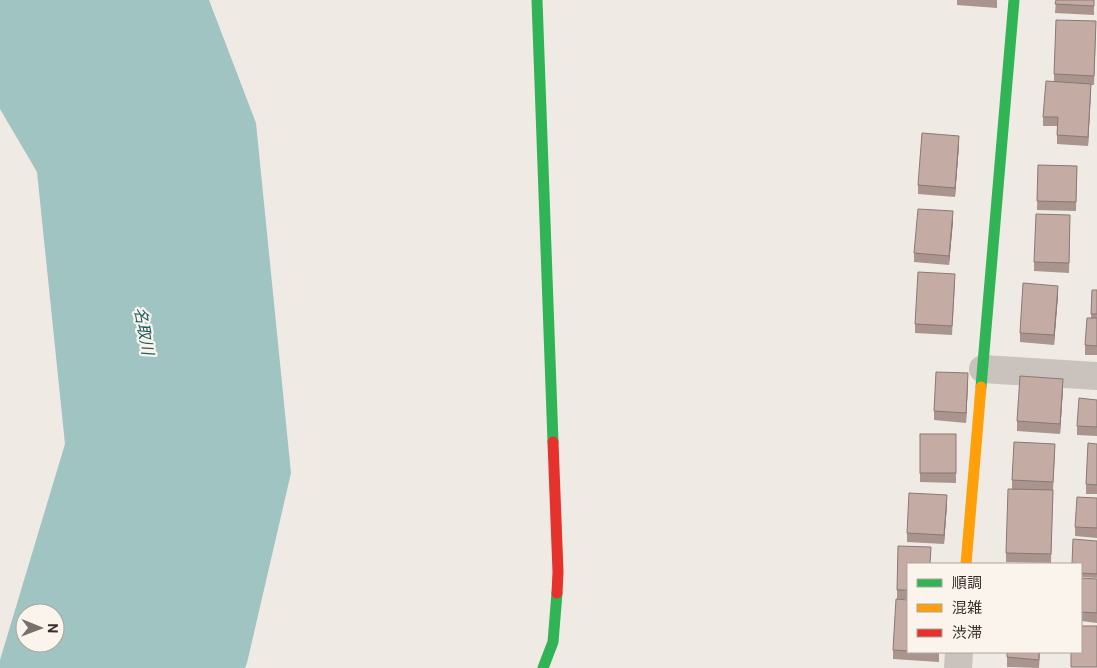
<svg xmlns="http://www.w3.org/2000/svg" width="1097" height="668" viewBox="0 0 1097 668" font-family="Roboto,'Noto Sans JP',sans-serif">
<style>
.water{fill:#a0c4c1;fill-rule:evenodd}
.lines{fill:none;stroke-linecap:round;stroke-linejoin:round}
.street{stroke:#c9c2bd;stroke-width:28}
.fast{stroke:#30b455;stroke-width:11}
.slow{stroke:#ff9f0a;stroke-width:11}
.jam{stroke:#e5322d;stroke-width:11}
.wall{fill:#a9948e}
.shaded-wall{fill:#897874}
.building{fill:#c4aca5;stroke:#897874}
.labels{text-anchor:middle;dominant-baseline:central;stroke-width:4.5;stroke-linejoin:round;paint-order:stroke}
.water-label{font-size:16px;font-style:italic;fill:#1d5f5f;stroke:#fbf4ed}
</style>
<rect width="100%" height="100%" fill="#f0eae4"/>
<path class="water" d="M 0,0 L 209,0 L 256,123 L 291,473 L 247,663 L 245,668 L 0,668 L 0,660 L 65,444 L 37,172 L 0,109 ZM 25,613 L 55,613 L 55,643 L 25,643 Z"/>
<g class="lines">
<g class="street">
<path d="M 983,369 L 1097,376"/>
<path d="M 958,668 L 959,652"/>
</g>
<g class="fast">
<path d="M 537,0 L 553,442"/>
<path d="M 981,387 L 1014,0"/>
<path d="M 543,668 L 553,642 L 557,593"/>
</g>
<path class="slow" d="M 966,564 L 981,387"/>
<path class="jam" d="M 553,442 L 558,572 L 557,593"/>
</g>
<g class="wall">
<path d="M 957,0 L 997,0 L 997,8 L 957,5 Z"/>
<path d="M 1056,0 L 1094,0 L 1094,15 L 1055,13 Z"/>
<path d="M 1096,31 L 1094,85 L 1091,85 L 1088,146 L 1057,144 L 1057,126 L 1043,126 L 1043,117 L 1054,82 L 1054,74 Z"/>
<path d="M 959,145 L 955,197 L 918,194 L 918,185 Z"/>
<path d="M 1038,165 L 1077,166 L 1076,211 L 1037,210 Z"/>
<path d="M 953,221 L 949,265 L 914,262 L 914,253 Z"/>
<path d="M 1070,225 L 1069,273 L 1034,271 L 1034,262 Z"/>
<path d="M 955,283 L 952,335 L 915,333 L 915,324 Z"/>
<path d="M 1092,290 L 1097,290 L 1097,355 L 1085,355 L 1085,345 L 1091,318 Z"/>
<path d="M 1058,295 L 1054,345 L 1020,342 L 1020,333 Z"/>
<path d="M 968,382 L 966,423 L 934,420 L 934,411 Z"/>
<path d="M 1063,388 L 1060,434 L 1017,431 L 1017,421 Z"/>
<path d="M 1097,400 L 1097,436 L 1077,435 L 1077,426 Z"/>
<path d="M 920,434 L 956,434 L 956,483 L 920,482 Z"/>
<path d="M 1097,444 L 1097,494 L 1086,494 L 1086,484 Z"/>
<path d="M 1055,453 L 1053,491 L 1051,563 L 1006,562 L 1006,553 L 1012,489 L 1012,480 Z"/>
<path d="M 1097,498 L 1097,538 L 1075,536 L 1075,527 Z"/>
<path d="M 947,504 L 944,544 L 907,542 L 907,533 Z"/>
<path d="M 1097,541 L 1097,578 L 1081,577 L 1081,564 Z"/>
<path d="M 908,564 L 908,599 L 897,599 L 897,590 Z"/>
<path d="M 1081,578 L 1097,579 L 1097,623 L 1081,621 Z"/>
<path d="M 908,600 L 908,652 L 939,652 L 939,662 L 893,659 L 893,650 Z"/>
<path d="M 1040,652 L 1039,668 L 1007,667 L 1007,657 Z"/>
</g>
<g class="shaded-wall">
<path d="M 1091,84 L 1091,93 L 1088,146 L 1088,137 Z"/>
<path d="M 959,136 L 959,145 L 955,197 L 955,188 Z"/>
<path d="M 953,211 L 953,221 L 949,265 L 949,256 Z"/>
<path d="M 1058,286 L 1058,295 L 1054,345 L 1054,335 Z"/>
<path d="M 968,373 L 968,382 L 966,423 L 966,413 Z"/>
<path d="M 1063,379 L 1063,388 L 1060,434 L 1060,424 Z"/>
<path d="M 947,495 L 947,504 L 944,544 L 944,535 Z"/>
</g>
<g class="building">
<path d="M 1056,0 L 1094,0 L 1094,6 L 1055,4 Z"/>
<path d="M 1056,20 L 1096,21 L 1094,76 L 1054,74 Z"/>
<path d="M 1046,81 L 1091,84 L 1088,137 L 1057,135 L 1058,117 L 1043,117 Z"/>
<path d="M 922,133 L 959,136 L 955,188 L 918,185 Z"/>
<path d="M 1038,165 L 1077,166 L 1076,202 L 1037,201 Z"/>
<path d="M 918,209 L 953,211 L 949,256 L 914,253 Z"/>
<path d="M 1036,214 L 1070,215 L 1069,263 L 1034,262 Z"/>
<path d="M 918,272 L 955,274 L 952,326 L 915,324 Z"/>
<path d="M 1023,283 L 1058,286 L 1054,335 L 1020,333 Z"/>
<path d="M 1092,290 L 1097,290 L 1097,314 L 1091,314 Z"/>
<path d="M 1087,318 L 1097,318 L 1097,346 L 1085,345 Z"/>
<path d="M 936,372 L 968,373 L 966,413 L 934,411 Z"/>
<path d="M 1020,376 L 1063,379 L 1060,424 L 1017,421 Z"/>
<path d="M 1079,398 L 1097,400 L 1097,427 L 1077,426 Z"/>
<rect x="920" y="434" width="36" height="39"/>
<path d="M 1014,442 L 1055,444 L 1053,482 L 1012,480 Z"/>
<path d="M 1088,443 L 1097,444 L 1097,485 L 1086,484 Z"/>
<path d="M 1008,489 L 1053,490 L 1051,554 L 1006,553 Z"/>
<path d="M 909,493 L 947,495 L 944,535 L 907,533 Z"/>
<path d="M 1077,497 L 1097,498 L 1097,528 L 1075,527 Z"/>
<path d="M 1073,539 L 1097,541 L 1097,574 L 1081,573 L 1081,564 L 1072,564 Z"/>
<path d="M 898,546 L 931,547 L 930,564 L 908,564 L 908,590 L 897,590 Z"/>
<path d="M 1081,578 L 1097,579 L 1097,613 L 1081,612 Z"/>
<path d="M 896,599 L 908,600 L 908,651 L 893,650 Z"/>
<path d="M 1081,626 L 1097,626 L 1097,667 L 1071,667 L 1071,652 L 1081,652 Z"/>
<path d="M 1007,652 L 1039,652 L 1039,660 L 1007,657 Z"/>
</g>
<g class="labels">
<g class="water-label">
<text transform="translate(144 331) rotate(80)">名取川</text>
</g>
</g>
<rect x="907" y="563" width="175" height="90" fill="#fbf4ed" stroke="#aea59f"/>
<rect x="917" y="579" width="25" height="8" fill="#30b455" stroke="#aea59f"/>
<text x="952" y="588" font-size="15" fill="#3b2e2a">順調</text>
<rect x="917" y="604" width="25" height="8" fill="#ff9f0a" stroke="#aea59f"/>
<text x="952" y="613" font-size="15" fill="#3b2e2a">混雑</text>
<rect x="917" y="629" width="25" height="8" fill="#e5322d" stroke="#aea59f"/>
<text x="952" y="638" font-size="15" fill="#3b2e2a">渋滞</text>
<g transform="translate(40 628) rotate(91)"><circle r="24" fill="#fbf4ed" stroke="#aea59f"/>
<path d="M0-4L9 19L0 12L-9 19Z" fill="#7a706b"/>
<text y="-8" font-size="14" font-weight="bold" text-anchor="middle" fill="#3b2e2a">N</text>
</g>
</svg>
